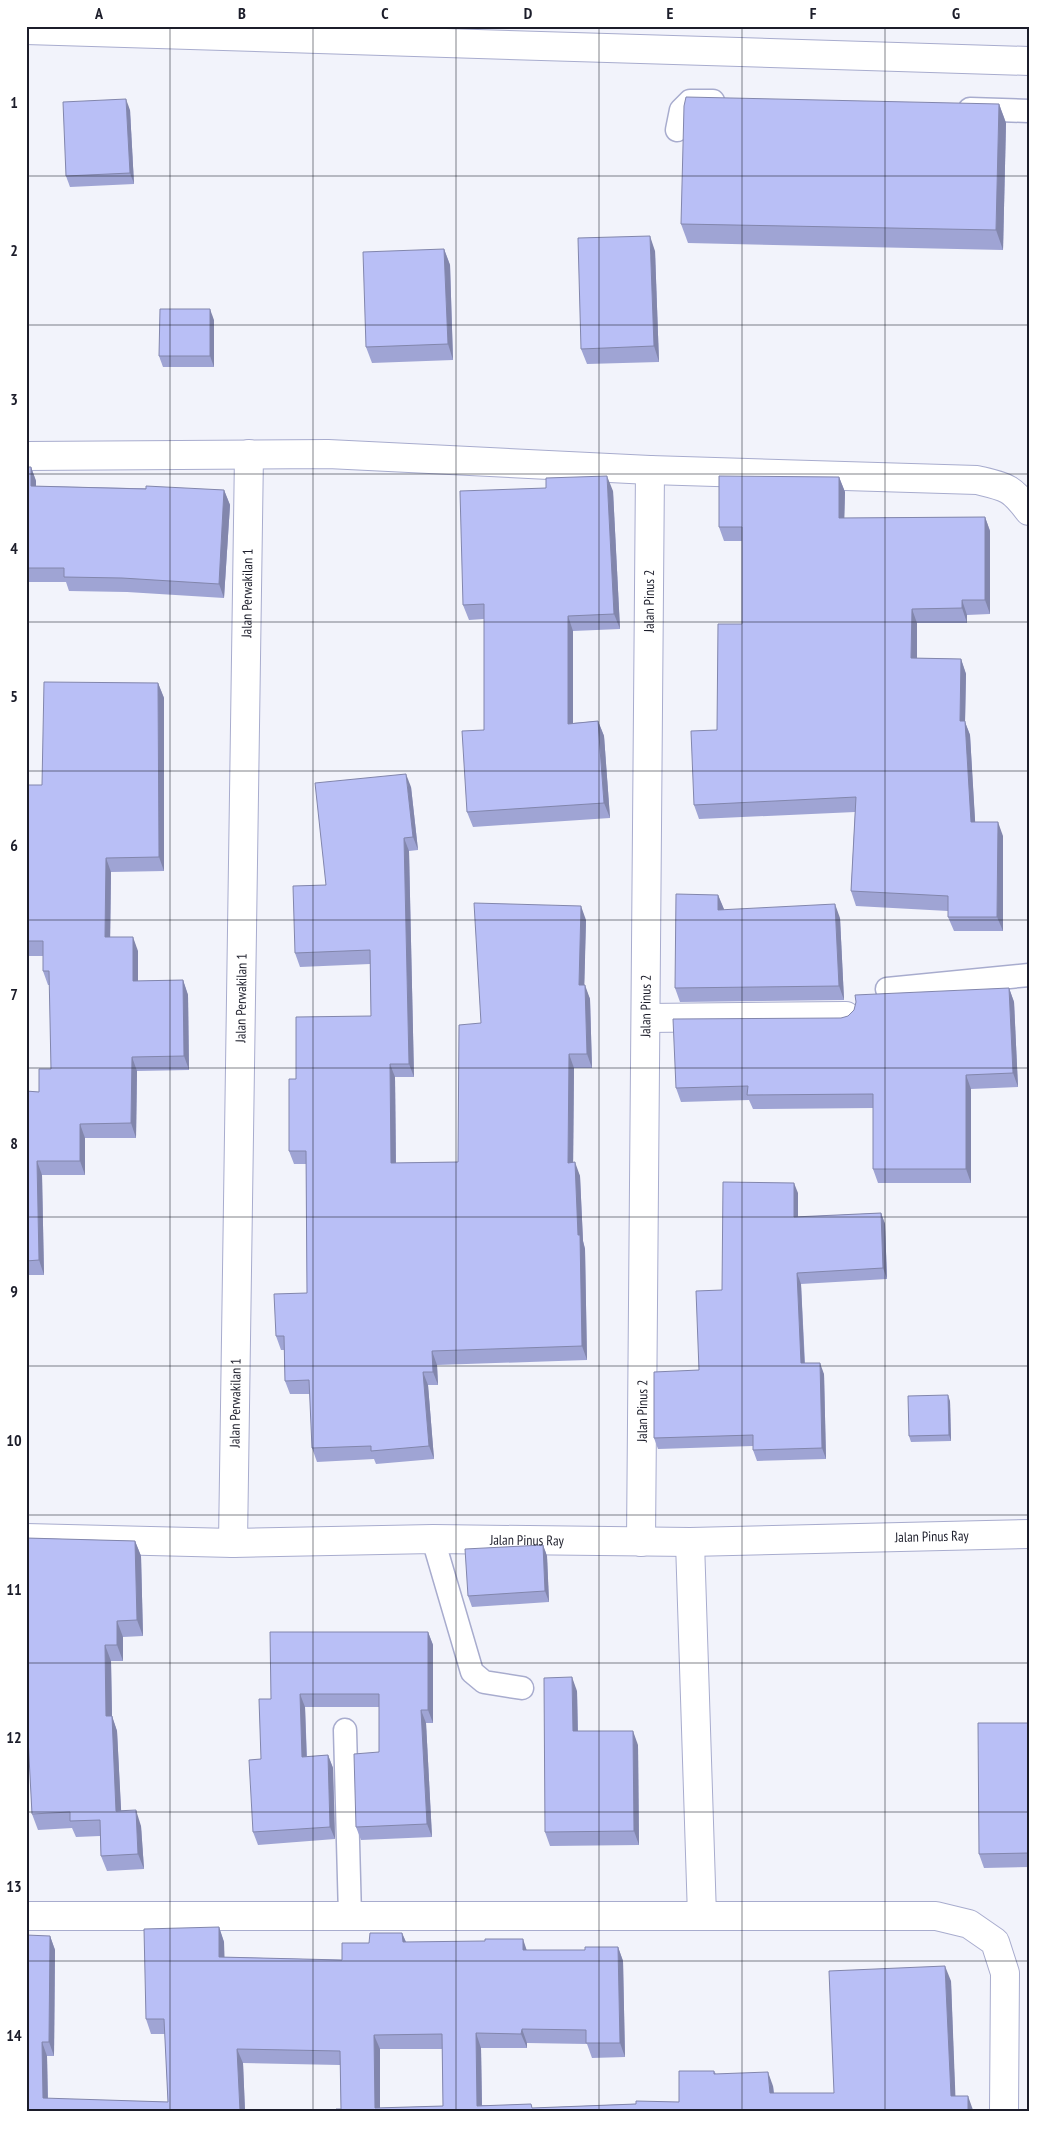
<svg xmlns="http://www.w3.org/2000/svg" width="1055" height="2137" viewBox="0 0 1055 2137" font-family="'PT Sans Narrow',sans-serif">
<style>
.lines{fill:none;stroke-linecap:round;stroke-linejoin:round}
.lane-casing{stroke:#a8acce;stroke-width:25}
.street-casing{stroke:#a8acce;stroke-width:30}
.lane{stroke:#fff;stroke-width:22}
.street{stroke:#fff;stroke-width:28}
.wall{fill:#9fa4d4;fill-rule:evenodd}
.shaded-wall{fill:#8286ac}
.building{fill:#b9bff6;stroke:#8286ac;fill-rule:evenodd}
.grid{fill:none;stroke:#1c1d2a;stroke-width:1;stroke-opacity:0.55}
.labels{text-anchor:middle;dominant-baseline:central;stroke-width:4;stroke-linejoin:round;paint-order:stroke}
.street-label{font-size:14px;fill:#1c1d2a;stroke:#fff}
.neatline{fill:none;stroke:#1c1d2a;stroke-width:2}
.grid-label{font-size:16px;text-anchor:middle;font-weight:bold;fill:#1c1d2a}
</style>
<rect width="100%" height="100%" fill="#f2f3fb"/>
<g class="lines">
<defs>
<g id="lane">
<path d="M 970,109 L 1029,111"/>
<path d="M 677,130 L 681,110 L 690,101 L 713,101"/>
<path d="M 887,989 L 1029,975"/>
<path d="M 433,1539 L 472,1672 L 484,1682 L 522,1688"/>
<path d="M 345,1730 L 350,1916"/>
</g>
<g id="street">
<path d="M 26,30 L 1029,61"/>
<path d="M 26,456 L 328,454 L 650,470 L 977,480 C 1006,487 1011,487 1029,511"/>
<path d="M 647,1018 L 846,1016"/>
<path id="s1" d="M 26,1538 L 233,1543 L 433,1539 L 690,1542 L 1029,1534"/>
<path id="s2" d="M 641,1542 L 650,470"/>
<path d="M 690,1542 L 702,1916"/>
<path id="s3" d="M 233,1543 L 249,454"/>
<path d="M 26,1916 L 936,1916 L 969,1924 L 995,1942 L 1005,1973 L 1004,2111"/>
</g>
</defs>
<use href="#lane" class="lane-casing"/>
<use href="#street" class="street-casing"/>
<use href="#lane" class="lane"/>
<use href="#street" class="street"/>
</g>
<g class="wall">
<path d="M 999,104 L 1006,123 L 1003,250 L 688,243 L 681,224 Z"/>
<path d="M 130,110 L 134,184 L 70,187 L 66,176 Z"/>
<path d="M 444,249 L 450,265 L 453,360 L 372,363 L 366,347 Z"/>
<path d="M 655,251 L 659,362 L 587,364 L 581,349 Z"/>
<path d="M 214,320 L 214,367 L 163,367 L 159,356 Z"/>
<path d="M 26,467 L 31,467 L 36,481 L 36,486 L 224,490 L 230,505 L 224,598 L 127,592 L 69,591 L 66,582 L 26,582 Z"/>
<path d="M 839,477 L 845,492 L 844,518 L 985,517 L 990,531 L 990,614 L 967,615 L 967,623 L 917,623 L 917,658 L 961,659 L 966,674 L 965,722 L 970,735 L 975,822 L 1003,836 L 1003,931 L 954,931 L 948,917 L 948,911 L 856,906 L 851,891 L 855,812 L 699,819 L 694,805 L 717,730 L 742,624 L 742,541 L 724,541 L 719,527 Z"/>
<path d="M 613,491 L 620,629 L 573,631 L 573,723 L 598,721 L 604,736 L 610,818 L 473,827 L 467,812 L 484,730 L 484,619 L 469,620 L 463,605 Z"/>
<path d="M 158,683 L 164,698 L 164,871 L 111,872 L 110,937 L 138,951 L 138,981 L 183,980 L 188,995 L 189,1070 L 137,1071 L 136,1138 L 85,1138 L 85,1175 L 42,1175 L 44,1275 L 26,1275 L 26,1091 L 39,1092 L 51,1069 L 50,985 L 48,985 L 43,971 L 43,956 L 26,956 L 26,785 L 42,785 Z"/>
<path d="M 411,787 L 418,850 L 409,851 L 414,1077 L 395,1077 L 396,1163 L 458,1162 L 481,1023 L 586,920 L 584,985 L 590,999 L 592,1068 L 574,1068 L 573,1162 L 580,1176 L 583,1241 L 585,1249 L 587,1360 L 437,1365 L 438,1385 L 428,1385 L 434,1459 L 376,1464 L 374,1459 L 317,1462 L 312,1448 L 310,1394 L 290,1394 L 285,1381 L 284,1350 L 281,1350 L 276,1336 L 307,1293 L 306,1164 L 294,1164 L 289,1151 L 296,1079 L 371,1016 L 370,964 L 300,967 L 295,953 L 326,885 Z"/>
<path d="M 718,895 L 724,910 L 840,918 L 844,1000 L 680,1002 L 675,988 Z"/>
<path d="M 1009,988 L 1014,1002 L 1018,1087 L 971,1089 L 971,1183 L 878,1183 L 873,1169 L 873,1108 L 753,1109 L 749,1100 L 681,1102 L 676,1088 L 841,1018 Z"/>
<path d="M 798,1193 L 798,1217 L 881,1213 L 885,1224 L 887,1279 L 801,1284 L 805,1363 L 824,1374 L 826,1459 L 757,1461 L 753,1450 L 753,1446 L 658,1449 L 654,1438 L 699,1370 L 722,1290 Z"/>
<path d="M 950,1401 L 951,1441 L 911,1442 L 909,1436 Z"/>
<path d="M 26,1538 L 135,1541 L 141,1556 L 143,1636 L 123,1637 L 123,1661 L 111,1661 L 112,1716 L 117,1731 L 121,1811 L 141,1826 L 144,1869 L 107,1871 L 101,1856 L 100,1836 L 76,1837 L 72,1828 L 38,1830 L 32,1814 L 27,1710 L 26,1707 Z"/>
<path d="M 543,1545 L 547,1556 L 549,1602 L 472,1607 L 468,1596 Z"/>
<path d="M 428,1632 L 433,1645 L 433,1723 L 426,1723 L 432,1837 L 361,1840 L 356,1827 L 379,1752 L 379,1707 L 305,1707 L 307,1757 L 328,1755 L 333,1768 L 335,1839 L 258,1845 L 253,1832 L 261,1759 L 271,1699 Z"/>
<path d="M 577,1691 L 578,1731 L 638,1745 L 639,1845 L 550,1846 L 545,1832 Z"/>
<path d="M 1029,1723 L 1029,1867 L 984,1868 L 979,1854 Z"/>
<path d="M 219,1927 L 224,1942 L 224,1957 L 342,1960 L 369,1943 L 402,1933 L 406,1942 L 527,1950 L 585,1950 L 618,1947 L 623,1961 L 625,2057 L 592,2058 L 587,2044 L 527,2043 L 527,2048 L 481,2048 L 482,2105 L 533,2108 L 679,2102 L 714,2071 L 716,2074 L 773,2086 L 774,2093 L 834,2093 L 951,1981 L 955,2096 L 973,2111 L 341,2109 L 340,2065 L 243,2063 L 245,2111 L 26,2111 L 50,1936 L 55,1950 L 54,2056 L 47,2056 L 48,2099 L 168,2102 L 165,2034 L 151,2034 L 146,2019 ZM 380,2049 L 442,2049 L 443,2106 L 380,2108 Z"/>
</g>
<g class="shaded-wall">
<path d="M 126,99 L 130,110 L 134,184 L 130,173 Z"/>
<path d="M 999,104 L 1006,123 L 1003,250 L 996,230 Z"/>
<path d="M 650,236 L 655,251 L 659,362 L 654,346 Z"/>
<path d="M 444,249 L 450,265 L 453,360 L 448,344 Z"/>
<path d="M 210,309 L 214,320 L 214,367 L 210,356 Z"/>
<path d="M 31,467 L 36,481 L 36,501 L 31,486 Z"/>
<path d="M 607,476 L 613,491 L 620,629 L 614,614 Z"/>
<path d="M 839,477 L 845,492 L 844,532 L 839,518 Z"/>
<path d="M 224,490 L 230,505 L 224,598 L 219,584 Z"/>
<path d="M 985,517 L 990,531 L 990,614 L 985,600 Z"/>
<path d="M 962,600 L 967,615 L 967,623 L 962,608 Z"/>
<path d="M 912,609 L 917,623 L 917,672 L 911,658 Z"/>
<path d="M 568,616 L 573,631 L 573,739 L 568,724 Z"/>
<path d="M 961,659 L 966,674 L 965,722 L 970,735 L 976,836 L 971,822 L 960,721 Z"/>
<path d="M 158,683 L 164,698 L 164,871 L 159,857 Z"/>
<path d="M 598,721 L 604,736 L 610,818 L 604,803 Z"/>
<path d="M 406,774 L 411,787 L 418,850 L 413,837 Z"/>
<path d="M 998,822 L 1003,836 L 1003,931 L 997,917 Z"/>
<path d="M 404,838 L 409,851 L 414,1077 L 409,1064 Z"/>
<path d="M 106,858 L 111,872 L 110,951 L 105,937 Z"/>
<path d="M 718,895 L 724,909 L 723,924 L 718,910 Z"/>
<path d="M 835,904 L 840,918 L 844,1000 L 839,986 Z"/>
<path d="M 581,906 L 586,920 L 584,999 L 579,985 Z"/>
<path d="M 133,937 L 138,951 L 138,995 L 133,981 Z"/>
<path d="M 183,980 L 188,995 L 189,1070 L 184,1056 Z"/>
<path d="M 585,985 L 590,999 L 592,1068 L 587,1054 Z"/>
<path d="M 1009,988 L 1014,1002 L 1018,1087 L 1013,1073 Z"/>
<path d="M 569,1054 L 574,1068 L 573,1176 L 568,1163 Z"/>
<path d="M 132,1057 L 137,1071 L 136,1138 L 131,1123 Z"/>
<path d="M 390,1064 L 395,1077 L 396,1176 L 391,1163 Z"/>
<path d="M 966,1075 L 971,1089 L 971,1183 L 966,1169 Z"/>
<path d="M 80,1124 L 85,1138 L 85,1175 L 80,1161 Z"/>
<path d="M 37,1161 L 42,1175 L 44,1275 L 39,1260 Z"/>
<path d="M 575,1162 L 580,1176 L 583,1241 L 585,1249 L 587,1360 L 582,1346 Z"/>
<path d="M 794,1183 L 798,1193 L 798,1228 L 794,1217 Z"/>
<path d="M 881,1213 L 885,1224 L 887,1279 L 883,1268 Z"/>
<path d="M 797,1273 L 801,1284 L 805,1374 L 801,1363 Z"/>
<path d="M 432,1351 L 437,1365 L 438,1385 L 433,1372 Z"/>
<path d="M 820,1363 L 824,1374 L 826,1459 L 822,1448 Z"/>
<path d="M 423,1372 L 428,1385 L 434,1459 L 429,1446 Z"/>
<path d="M 948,1395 L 950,1401 L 951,1441 L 949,1435 Z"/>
<path d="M 135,1541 L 141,1556 L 143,1636 L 137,1620 Z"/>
<path d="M 543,1545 L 547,1556 L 549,1602 L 545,1591 Z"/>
<path d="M 117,1621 L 123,1637 L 123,1661 L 117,1645 Z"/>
<path d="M 428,1632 L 433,1645 L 433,1723 L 428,1710 Z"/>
<path d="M 105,1645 L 111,1661 L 112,1716 L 117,1731 L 122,1827 L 116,1811 L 106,1716 Z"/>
<path d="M 572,1677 L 577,1691 L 578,1746 L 573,1731 Z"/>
<path d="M 300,1694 L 305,1707 L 307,1770 L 302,1757 Z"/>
<path d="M 421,1710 L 426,1723 L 432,1837 L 427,1824 Z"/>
<path d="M 633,1731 L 638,1745 L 639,1845 L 634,1831 Z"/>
<path d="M 328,1755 L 333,1768 L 335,1839 L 330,1827 Z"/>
<path d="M 136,1810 L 141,1826 L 144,1869 L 138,1854 Z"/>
<path d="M 219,1927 L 224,1942 L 225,1971 L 219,1957 Z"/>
<path d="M 402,1933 L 408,1947 L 403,1942 Z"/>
<path d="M 50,1936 L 55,1950 L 54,2056 L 49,2042 Z"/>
<path d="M 523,1939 L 528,1954 L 523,1950 Z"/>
<path d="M 618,1947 L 623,1961 L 625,2057 L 620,2043 Z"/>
<path d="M 945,1966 L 951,1981 L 956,2111 L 951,2096 Z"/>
<path d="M 522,2029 L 527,2043 L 527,2048 L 521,2034 Z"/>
<path d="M 476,2033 L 481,2048 L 482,2111 L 477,2106 Z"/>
<path d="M 374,2035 L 380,2049 L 380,2111 L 375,2108 Z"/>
<path d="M 42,2042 L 47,2056 L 48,2111 L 43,2098 Z"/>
<path d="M 237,2049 L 243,2063 L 245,2111 L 240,2111 Z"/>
<path d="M 768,2072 L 773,2086 L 775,2107 L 770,2093 Z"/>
<path d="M 968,2096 L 973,2110 L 973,2111 L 968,2111 Z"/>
</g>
<g class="building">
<path d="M 686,97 L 999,104 L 996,230 L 681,224 L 684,106 Z"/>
<path d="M 126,99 L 130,173 L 66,176 L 63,102 Z"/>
<path d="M 650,236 L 654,346 L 581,349 L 578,238 Z"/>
<path d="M 444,249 L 448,344 L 366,347 L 363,252 Z"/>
<path d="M 160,309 L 210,309 L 210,356 L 159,356 Z"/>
<path d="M 26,467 L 31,467 L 31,486 L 146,489 L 146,486 L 224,490 L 219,584 L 122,578 L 64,577 L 64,568 L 26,568 Z"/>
<path d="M 607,476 L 614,614 L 568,616 L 568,724 L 598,721 L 604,803 L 467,812 L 462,731 L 484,730 L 484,604 L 463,605 L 460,491 L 546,488 L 546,478 Z"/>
<path d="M 719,476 L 839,477 L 839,518 L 985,517 L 985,600 L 962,600 L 962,608 L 912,609 L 911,658 L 961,659 L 960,721 L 965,721 L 971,822 L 998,822 L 997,917 L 948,917 L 948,896 L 851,891 L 856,797 L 694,805 L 691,731 L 717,730 L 718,624 L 742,624 L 742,527 L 719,527 Z"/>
<path d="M 44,682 L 158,683 L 159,857 L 106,858 L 105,937 L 133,937 L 133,981 L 183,980 L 184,1056 L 132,1057 L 131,1123 L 80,1124 L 80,1161 L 37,1161 L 39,1260 L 26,1261 L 26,1091 L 39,1092 L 39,1069 L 51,1069 L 49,971 L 43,971 L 43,941 L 26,941 L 26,785 L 42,785 Z"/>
<path d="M 406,774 L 413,837 L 404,838 L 409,1064 L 390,1064 L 391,1163 L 458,1162 L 459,1025 L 481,1023 L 474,903 L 581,906 L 579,985 L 585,985 L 587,1054 L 569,1054 L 568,1163 L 575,1162 L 578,1235 L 580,1235 L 582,1346 L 432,1351 L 433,1372 L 423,1372 L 429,1446 L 371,1451 L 371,1446 L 312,1448 L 309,1380 L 285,1381 L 284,1336 L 276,1336 L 274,1294 L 307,1293 L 306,1151 L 289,1151 L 289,1079 L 296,1079 L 296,1017 L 371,1016 L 370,950 L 295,953 L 293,886 L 326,885 L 315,783 Z"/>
<path d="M 676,894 L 718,895 L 718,910 L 835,904 L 839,986 L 675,988 Z"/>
<path d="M 1009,988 L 1013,1073 L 966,1075 L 966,1169 L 873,1169 L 873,1094 L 747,1095 L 748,1086 L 676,1088 L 673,1019 L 841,1018 L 848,1016 L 854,1010 L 856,1002 L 855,995 Z"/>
<path d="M 723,1182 L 794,1183 L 794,1217 L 881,1213 L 883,1268 L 797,1273 L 801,1363 L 820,1363 L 822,1448 L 753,1450 L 753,1435 L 654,1438 L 654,1372 L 699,1370 L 696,1291 L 722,1290 Z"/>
<path d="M 948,1395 L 949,1435 L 909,1436 L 908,1396 Z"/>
<path d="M 26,1538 L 135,1541 L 137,1620 L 117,1621 L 117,1645 L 105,1645 L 106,1716 L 112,1716 L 116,1811 L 136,1810 L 138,1854 L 101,1856 L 100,1820 L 70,1821 L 70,1812 L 32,1814 L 26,1699 Z"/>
<path d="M 543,1545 L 545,1591 L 468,1596 L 465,1549 Z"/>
<path d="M 270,1632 L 428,1632 L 428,1710 L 421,1710 L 427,1824 L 356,1827 L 354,1754 L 379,1752 L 379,1694 L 300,1694 L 302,1757 L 328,1755 L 330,1827 L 253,1832 L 249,1760 L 261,1759 L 259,1699 L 271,1699 Z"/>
<path d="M 572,1677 L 573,1731 L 633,1731 L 634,1831 L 545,1832 L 544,1678 Z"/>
<path d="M 978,1723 L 1029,1723 L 1029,1853 L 979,1854 Z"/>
<path d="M 219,1927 L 219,1957 L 342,1960 L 342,1943 L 369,1943 L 370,1933 L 402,1933 L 403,1942 L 485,1941 L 485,1939 L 523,1939 L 523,1950 L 585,1950 L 585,1947 L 618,1947 L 620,2043 L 586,2043 L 586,2030 L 522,2029 L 521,2034 L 476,2033 L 477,2106 L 531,2104 L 532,2108 L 636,2104 L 636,2101 L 679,2102 L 679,2071 L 714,2071 L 714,2074 L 768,2072 L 770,2093 L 834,2093 L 829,1971 L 945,1966 L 951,2096 L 968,2096 L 968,2111 L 336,2111 L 336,2109 L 341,2109 L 340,2051 L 237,2049 L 240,2111 L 26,2111 L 26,1935 L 50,1936 L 49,2042 L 42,2042 L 43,2098 L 168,2102 L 164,2019 L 146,2019 L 144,1929 ZM 442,2034 L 443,2106 L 375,2108 L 374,2035 Z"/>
</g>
<path class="grid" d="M 170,26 L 170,2111M 313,26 L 313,2111M 456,26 L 456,2111M 599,26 L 599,2111M 742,26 L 742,2111M 885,26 L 885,2111M 26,176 L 1029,176M 26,325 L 1029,325M 26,474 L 1029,474M 26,622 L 1029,622M 26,771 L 1029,771M 26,920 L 1029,920M 26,1068 L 1029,1068M 26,1217 L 1029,1217M 26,1366 L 1029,1366M 26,1515 L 1029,1515M 26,1663 L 1029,1663M 26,1812 L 1029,1812M 26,1961 L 1029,1961"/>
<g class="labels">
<g class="street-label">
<text stroke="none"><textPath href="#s3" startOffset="950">Jalan Perwakilan 1</textPath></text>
<text stroke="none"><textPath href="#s2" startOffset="941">Jalan Pinus 2</textPath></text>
<text stroke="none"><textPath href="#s3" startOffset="545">Jalan Perwakilan 1</textPath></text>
<text stroke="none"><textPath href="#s2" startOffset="536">Jalan Pinus 2</textPath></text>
<text stroke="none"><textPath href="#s3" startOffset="140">Jalan Perwakilan 1</textPath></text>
<text stroke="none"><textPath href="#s2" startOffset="131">Jalan Pinus 2</textPath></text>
<text stroke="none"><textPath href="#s1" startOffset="906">Jalan Pinus Ray</textPath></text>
<text stroke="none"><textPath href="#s1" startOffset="501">Jalan Pinus Ray</textPath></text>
</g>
</g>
<rect width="1055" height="2137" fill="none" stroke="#ffffff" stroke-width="55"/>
<rect x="28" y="28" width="1000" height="2082" class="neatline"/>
<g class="grid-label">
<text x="99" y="19">A</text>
<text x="242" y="19">B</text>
<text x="385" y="19">C</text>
<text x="528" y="19">D</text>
<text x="670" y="19">E</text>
<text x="813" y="19">F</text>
<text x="956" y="19">G</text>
<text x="14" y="108">1</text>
<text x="14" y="256">2</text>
<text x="14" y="405">3</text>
<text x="14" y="554">4</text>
<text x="14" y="702">5</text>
<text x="14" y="851">6</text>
<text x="14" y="1000">7</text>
<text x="14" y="1149">8</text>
<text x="14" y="1297">9</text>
<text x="14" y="1446">10</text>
<text x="14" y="1595">11</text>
<text x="14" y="1743">12</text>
<text x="14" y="1892">13</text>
<text x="14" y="2041">14</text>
</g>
</svg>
